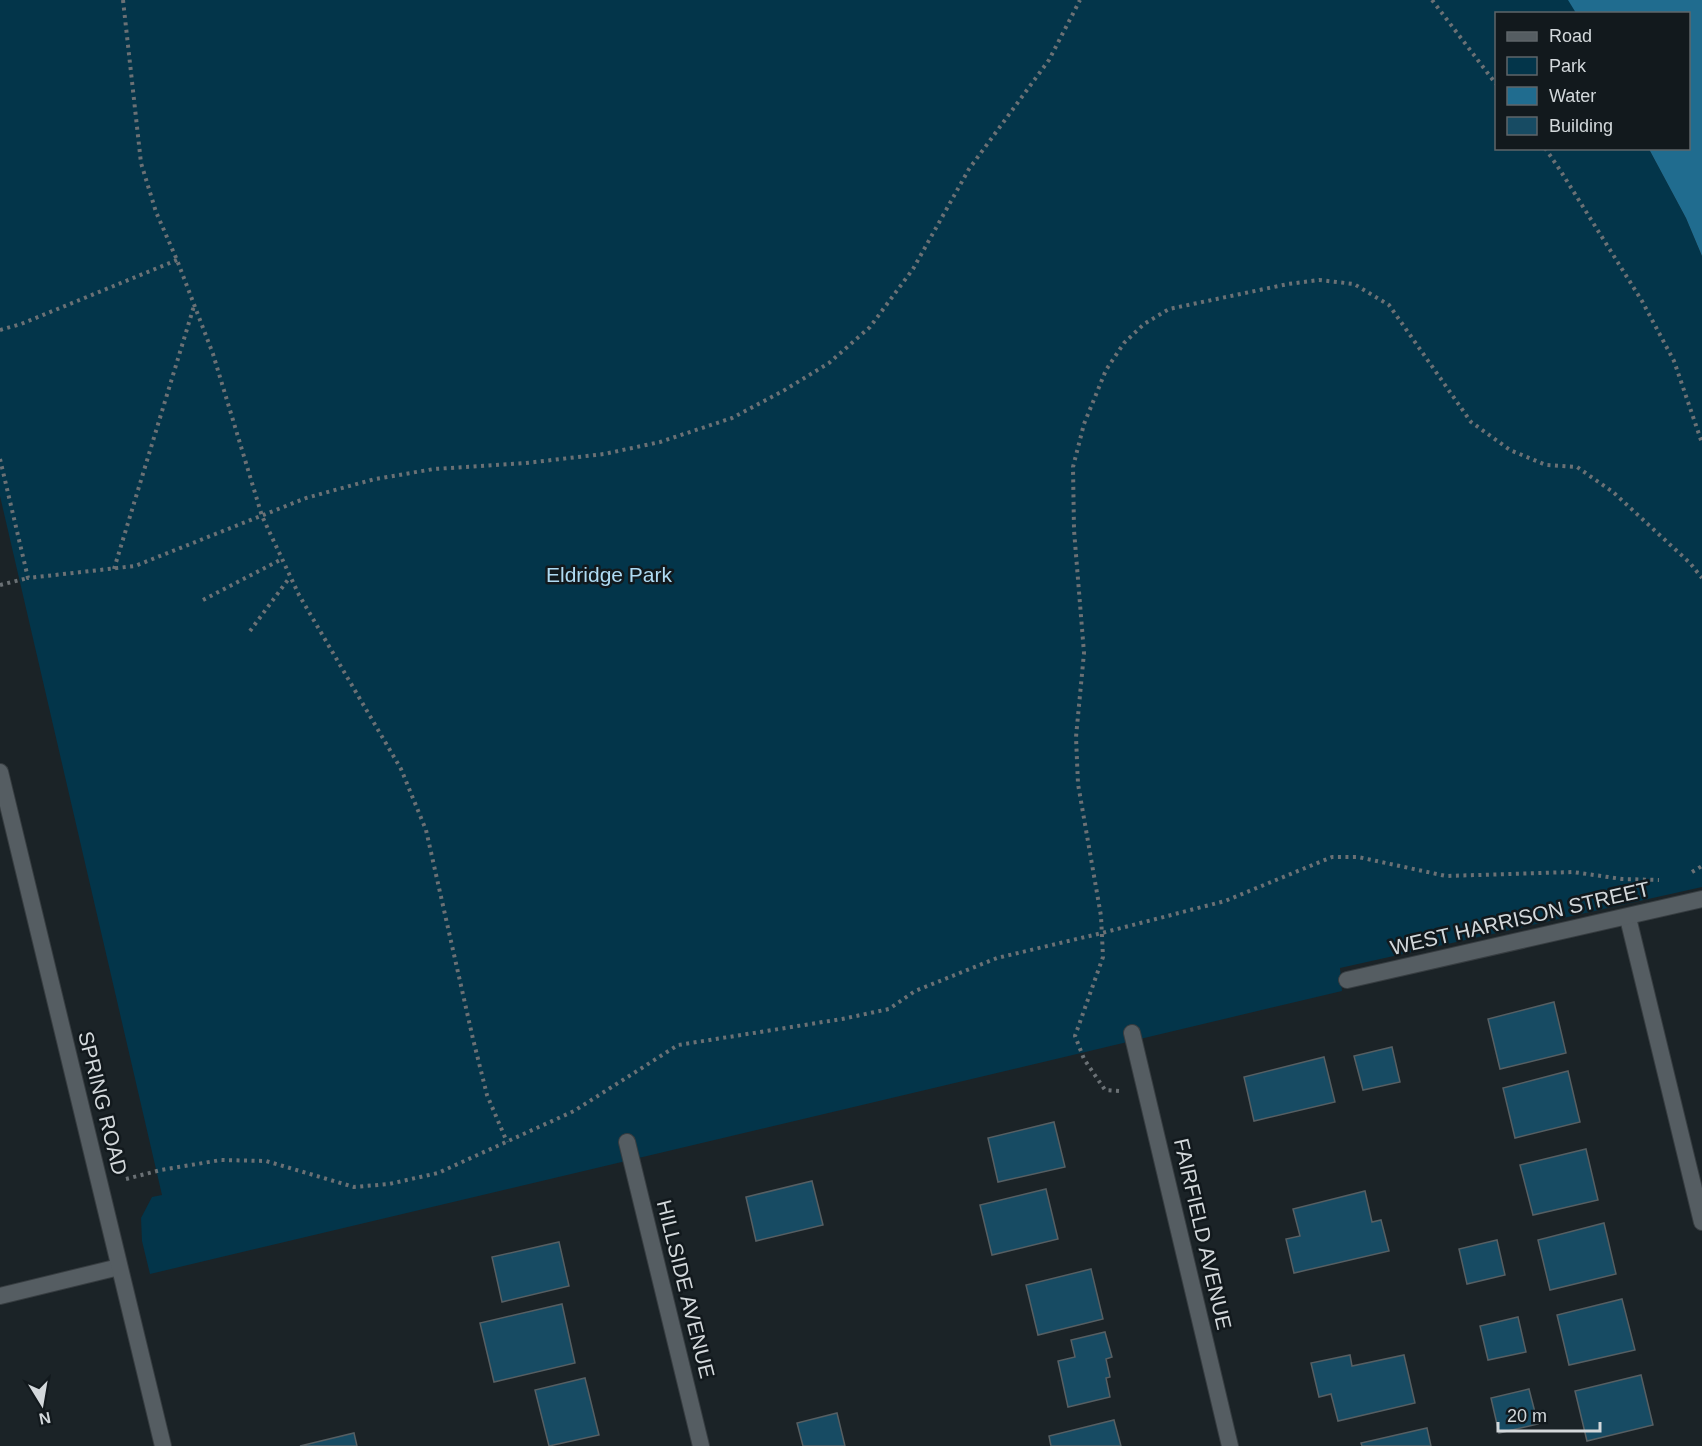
<svg xmlns="http://www.w3.org/2000/svg" width="1702" height="1446" viewBox="0 0 1702 1446" font-family="Arial,sans-serif">
<style>
.green{fill:#03354a}
.water{fill:#206c8f}
.building{fill:#174b63;stroke:#565f63;stroke-width:1.5}
.lines{fill:none;stroke-linecap:round;stroke-linejoin:round}
.minor-casing{stroke:#373d41;stroke-width:18}
.tertiary-casing{stroke:#373d41;stroke-width:18}
.path{stroke:#6b7175;stroke-width:4;stroke-dasharray:3 4.5;stroke-linecap:butt}
.minor{stroke:#555d62;stroke-width:16}
.tertiary{stroke:#555d62;stroke-width:16}
.labels{text-anchor:middle;dominant-baseline:central;stroke-width:5;stroke-linejoin:round;paint-order:stroke}
.park-label{font-size:21px;fill:#afdbf3;stroke:#12191d}
.street-label{font-size:21px;fill:#d3d8db;stroke:#12191d}
</style>
<rect width="100%" height="100%" fill="#1b2327"/>
<path class="green" d="M 0,0 L 1702,0 L 1684,13 L 1496,14 L 1496,148 L 1649,149 L 1686,218 L 1702,256 L 1702,887 L 1340,968 L 1342,991 L 150,1274 L 142,1241 L 141,1218 L 152,1197 L 162,1195 L 0,496 Z"/>
<path class="water" d="M 1568,0 L 1702,0 L 1702,256 L 1686,218 L 1649,149 L 1688,148 L 1688,14 L 1576,13 Z"/>
<g class="building">
<path d="M 1554,1002 L 1566,1053 L 1500,1069 L 1488,1019 Z"/>
<path d="M 1392,1047 L 1400,1082 L 1363,1090 L 1354,1056 Z"/>
<path d="M 1324,1057 L 1335,1102 L 1254,1121 L 1244,1077 Z"/>
<path d="M 1568,1071 L 1580,1122 L 1515,1138 L 1503,1088 Z"/>
<path d="M 1054,1122 L 1065,1167 L 998,1182 L 988,1138 Z"/>
<path d="M 1586,1149 L 1598,1200 L 1533,1215 L 1520,1165 Z"/>
<path d="M 812,1181 L 823,1225 L 756,1241 L 746,1197 Z"/>
<path d="M 1046,1189 L 1058,1239 L 992,1255 L 980,1205 Z"/>
<path d="M 1365,1191 L 1372,1222 L 1381,1220 L 1389,1251 L 1294,1273 L 1286,1239 L 1300,1236 L 1293,1209 Z"/>
<path d="M 1604,1223 L 1616,1274 L 1550,1290 L 1538,1240 Z"/>
<path d="M 1497,1240 L 1505,1275 L 1467,1284 L 1459,1249 Z"/>
<path d="M 559,1242 L 569,1286 L 502,1302 L 492,1257 Z"/>
<path d="M 1091,1269 L 1103,1319 L 1038,1335 L 1026,1285 Z"/>
<path d="M 1622,1299 L 1635,1350 L 1569,1365 L 1557,1315 Z"/>
<path d="M 562,1304 L 575,1363 L 494,1382 L 480,1323 Z"/>
<path d="M 1518,1317 L 1526,1352 L 1488,1360 L 1480,1326 Z"/>
<path d="M 1105,1332 L 1112,1357 L 1106,1359 L 1110,1377 L 1106,1378 L 1110,1397 L 1068,1407 L 1058,1361 L 1075,1357 L 1071,1340 Z"/>
<path d="M 1350,1355 L 1352,1366 L 1404,1355 L 1415,1403 L 1338,1421 L 1331,1394 L 1319,1397 L 1311,1363 Z"/>
<path d="M 1641,1375 L 1653,1425 L 1587,1441 L 1575,1391 Z"/>
<path d="M 585,1378 L 599,1435 L 549,1446 L 535,1390 Z"/>
<path d="M 1529,1389 L 1538,1424 L 1499,1433 L 1491,1398 Z"/>
<path d="M 837,1413 L 845,1446 L 803,1446 L 797,1423 Z"/>
<path d="M 1114,1420 L 1121,1446 L 1051,1446 L 1049,1436 Z"/>
<path d="M 1427,1428 L 1431,1446 L 1362,1446 L 1361,1443 Z"/>
<path d="M 354,1433 L 357,1446 L 300,1446 Z"/>
</g>
<g class="lines">
<defs>
<g id="minor">
<path d="M 1628,918 L 1702,1222"/>
<path d="M 1347,980 L 1702,899"/>
<path d="M 1132,1033 L 1230,1446"/>
<path d="M 627,1142 L 701,1446"/>
<path d="M 0,1296 L 119,1267"/>
</g>
<path id="tertiary" d="M 0,772 L 163,1446"/>
</defs>
<use href="#minor" class="minor-casing"/>
<use href="#tertiary" class="tertiary-casing"/>
<g class="path">
<path d="M 123,0 L 141,163 L 156,212 L 177,260 L 213,354 L 262,516 L 299,595 L 401,769 L 426,830 L 473,1039 L 487,1095 L 507,1142"/>
<path d="M 1432,0 L 1496,84"/>
<path d="M 1545,148 L 1560,170 L 1642,301 L 1674,361 L 1702,443"/>
<path d="M 0,330 L 21,324 L 177,260"/>
<path d="M 0,459 L 28,578 L 135,566 L 306,498 L 375,479 L 434,469 L 526,463 L 604,454 L 660,442 L 732,418 L 783,391 L 829,363 L 870,327 L 913,269 L 969,169 L 1049,60 L 1080,0"/>
<path d="M 114,569 L 194,306"/>
<path d="M 0,585 L 28,578"/>
<path d="M 203,600 L 282,559"/>
<path d="M 250,631 L 290,577"/>
<path d="M 1692,872 L 1702,866"/>
<path d="M 1119,1091 L 1105,1090 L 1084,1059 L 1075,1036 L 1103,957 L 1101,916 L 1078,784 L 1076,737 L 1084,653 L 1074,530 L 1073,467 L 1084,424 L 1106,370 L 1124,343 L 1144,324 L 1169,309 L 1288,284 L 1319,280 L 1354,284 L 1389,305 L 1471,422 L 1510,450 L 1546,465 L 1577,467 L 1613,492 L 1690,563 L 1702,578"/>
<path d="M 126,1179 L 161,1170 L 221,1160 L 266,1161 L 354,1187 L 389,1184 L 438,1173 L 574,1111 L 678,1045 L 842,1019 L 889,1009 L 915,991 L 997,958 L 1102,933 L 1225,901 L 1332,857 L 1358,857 L 1446,876 L 1573,872 L 1622,879 L 1659,880"/>
</g>
<use href="#minor" class="minor"/>
<use href="#tertiary" class="tertiary"/>
</g>
<g class="labels">
<g class="park-label">
<text x="609" y="574">Eldridge Park</text>
</g>
<g class="street-label">
<text transform="translate(1520 918) rotate(-13)">WEST HARRISON STREET</text>
<text transform="translate(103 1103) rotate(76)">SPRING ROAD</text>
<text transform="translate(1203 1234) rotate(77)">FAIRFIELD AVENUE</text>
<text transform="translate(686 1289) rotate(76)">HILLSIDE AVENUE</text>
</g>
</g>
<rect x="1495" y="12" width="195" height="138" fill="#12191d" stroke="#5f6569" stroke-width="1.5"/>
<rect x="1507" y="32" width="30" height="9" fill="#555d62" stroke="#5f6569" stroke-width="1.5"/>
<text x="1549" y="42" font-size="18" fill="#d3d8db">Road</text>
<rect x="1507" y="57" width="30" height="18" fill="#03354a" stroke="#5f6569" stroke-width="1.5"/>
<text x="1549" y="72" font-size="18" fill="#d3d8db">Park</text>
<rect x="1507" y="87" width="30" height="18" fill="#206c8f" stroke="#5f6569" stroke-width="1.5"/>
<text x="1549" y="102" font-size="18" fill="#d3d8db">Water</text>
<rect x="1507" y="117" width="30" height="18" fill="#174b63" stroke="#5f6569" stroke-width="1.5"/>
<text x="1549" y="132" font-size="18" fill="#d3d8db">Building</text>
<g transform="translate(42 1404) rotate(169)" stroke="#12191d" stroke-width="4.5" paint-order="stroke">
<path d="M0-4.5L10 22L0 15L-10 22Z" fill="#d3d8db"/>
<text y="-9" font-size="16" font-weight="bold" text-anchor="middle" fill="#d3d8db">N</text>
</g>
<path d="M1498 1422v9h102v-9" fill="none" stroke="#d3d8db" stroke-width="3"/>
<text x="1507" y="1422" font-size="18" fill="#d3d8db" stroke="#12191d" stroke-width="4.5" paint-order="stroke">20 m</text>
</svg>
